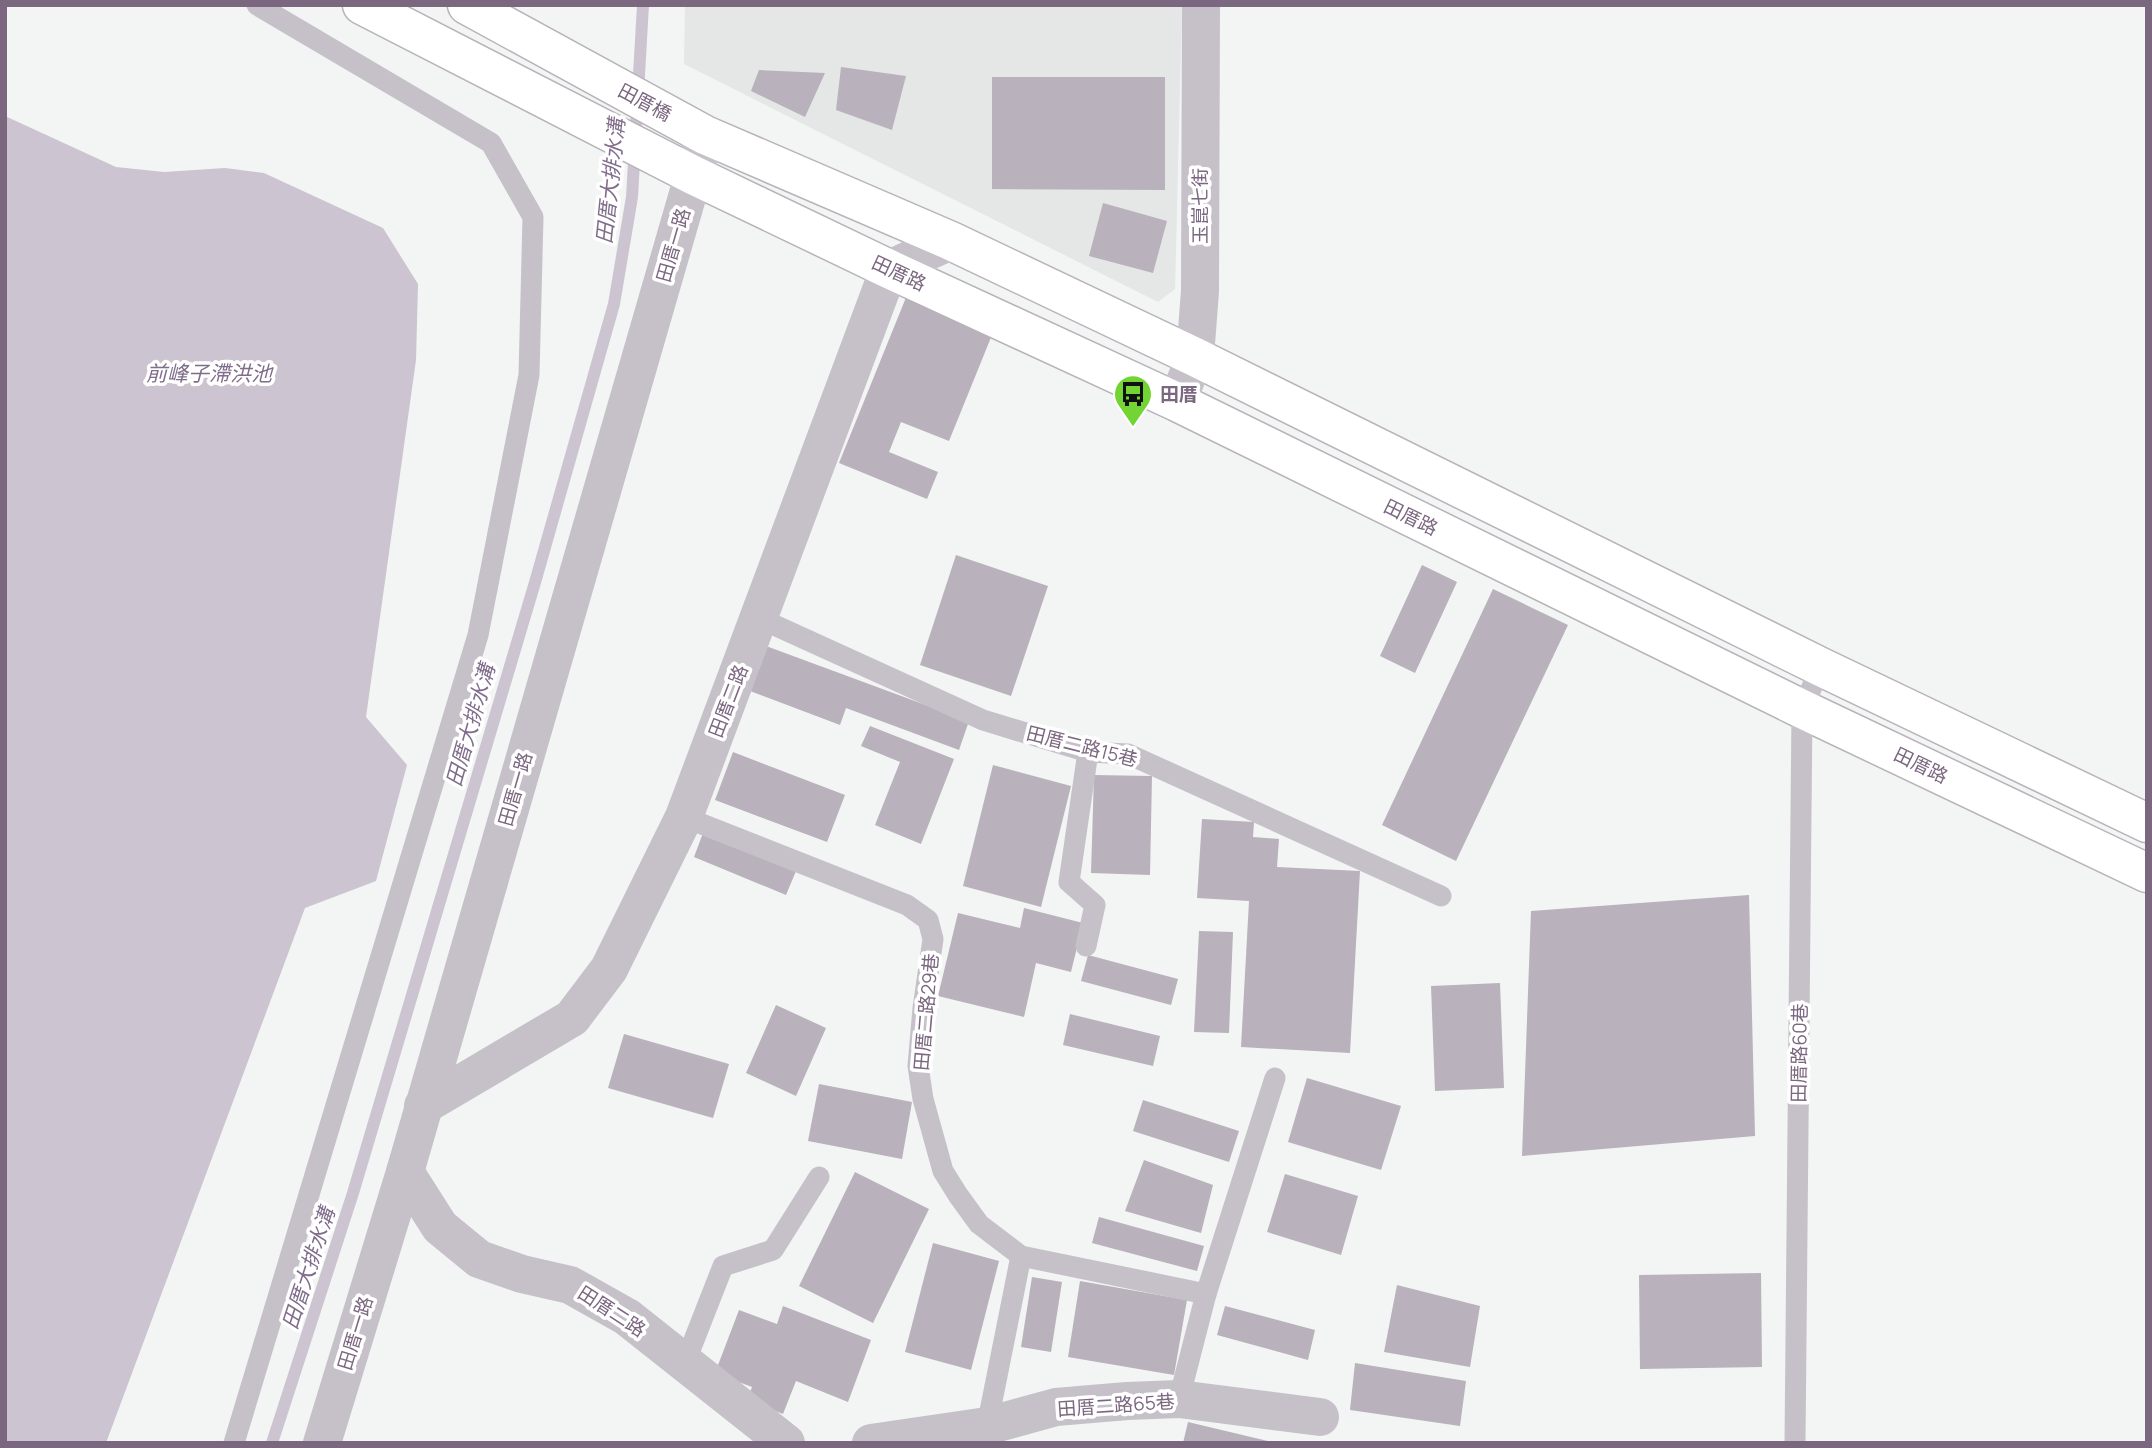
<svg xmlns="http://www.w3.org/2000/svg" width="2152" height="1448" viewBox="0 0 2152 1448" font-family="Manrope,'Noto Sans TC',sans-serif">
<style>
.built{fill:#e5e6e6}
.water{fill:#ccc4d0}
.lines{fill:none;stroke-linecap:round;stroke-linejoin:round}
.stream{stroke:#ccc4d0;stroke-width:12}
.building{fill:#b9b1bb}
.primary-casing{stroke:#b8b3ba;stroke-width:41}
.lane{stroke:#c6c1c8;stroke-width:21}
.street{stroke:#c6c1c8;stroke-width:38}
.primary{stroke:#fff;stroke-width:38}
.labels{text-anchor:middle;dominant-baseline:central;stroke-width:7;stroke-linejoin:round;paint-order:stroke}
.street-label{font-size:19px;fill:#7c6781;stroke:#fff}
.poi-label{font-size:19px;font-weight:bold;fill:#7c6781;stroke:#fff;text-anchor:start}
.water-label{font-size:21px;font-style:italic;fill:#806d8b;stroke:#fff}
</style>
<rect width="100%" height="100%" fill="#f2f5f3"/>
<path class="built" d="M 685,5 L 1182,5 L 1175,289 L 1158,302 L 684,64 Z"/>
<path class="water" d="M 5,116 L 116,167 L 164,172 L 225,168 L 264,173 L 383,228 L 418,284 L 416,360 L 366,717 L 407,765 L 376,881 L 305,908 L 106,1443 L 5,1443 Z"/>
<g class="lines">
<path class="stream" d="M 272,1443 L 353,1193 L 536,579 L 614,304 L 632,197 L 643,5"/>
</g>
<g class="building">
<path d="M 841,67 L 906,76 L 892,130 L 836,110 Z"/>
<path d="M 759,70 L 825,73 L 805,117 L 751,91 Z"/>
<path d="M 992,77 L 1165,77 L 1165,190 L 992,189 Z"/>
<path d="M 1103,203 L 1167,221 L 1153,273 L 1089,256 Z"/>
<path d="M 907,295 L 994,330 L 949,441 L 901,422 L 889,452 L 938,472 L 927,499 L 839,463 Z"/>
<path d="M 956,555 L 1048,586 L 1011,696 L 920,665 Z"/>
<path d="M 1422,565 L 1457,582 L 1415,673 L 1380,656 Z"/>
<path d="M 1493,589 L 1568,625 L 1456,861 L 1382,825 Z"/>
<path d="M 766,646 L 969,721 L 959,750 L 846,708 L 840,725 L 750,691 Z"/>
<path d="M 870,726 L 954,759 L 921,844 L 875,825 L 900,762 L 861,746 Z"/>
<path d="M 733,752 L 845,795 L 827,842 L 715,800 Z"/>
<path d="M 993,765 L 1071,786 L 1041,907 L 963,886 Z"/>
<path d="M 1094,775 L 1152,776 L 1150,875 L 1091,873 Z"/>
<path d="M 1202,819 L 1254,822 L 1253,837 L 1279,839 L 1277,867 L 1360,871 L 1350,1053 L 1241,1047 L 1249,901 L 1197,898 Z"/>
<path d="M 703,833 L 796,871 L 786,895 L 694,857 Z"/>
<path d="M 1749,895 L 1755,1136 L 1522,1156 L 1531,911 Z"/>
<path d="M 1024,908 L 1083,923 L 1071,972 L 1036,963 L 1024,1017 L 938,996 L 958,913 L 1020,928 Z"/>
<path d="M 1199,931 L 1233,932 L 1229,1033 L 1194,1032 Z"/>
<path d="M 1088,955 L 1178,979 L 1171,1005 L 1081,981 Z"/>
<path d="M 1500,983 L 1504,1088 L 1435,1091 L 1431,986 Z"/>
<path d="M 776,1005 L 826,1028 L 796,1096 L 746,1073 Z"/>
<path d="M 1070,1014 L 1160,1036 L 1153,1066 L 1063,1045 Z"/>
<path d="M 624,1034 L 729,1064 L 713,1118 L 608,1088 Z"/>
<path d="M 1307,1078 L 1401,1106 L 1381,1170 L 1288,1142 Z"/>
<path d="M 819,1084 L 912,1102 L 902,1159 L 808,1141 Z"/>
<path d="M 1143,1100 L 1239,1131 L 1229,1162 L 1133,1131 Z"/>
<path d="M 1144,1160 L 1213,1185 L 1201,1233 L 1125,1211 Z"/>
<path d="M 855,1172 L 929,1209 L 873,1323 L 799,1286 Z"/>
<path d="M 1285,1174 L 1358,1196 L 1341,1255 L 1267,1232 Z"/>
<path d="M 1099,1217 L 1204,1246 L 1197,1271 L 1092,1243 Z"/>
<path d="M 933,1243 L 999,1261 L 971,1370 L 905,1352 Z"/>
<path d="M 1761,1273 L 1762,1367 L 1640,1369 L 1639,1275 Z"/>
<path d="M 1032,1277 L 1062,1282 L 1051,1352 L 1021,1347 Z"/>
<path d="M 1080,1281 L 1187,1300 L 1174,1375 L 1068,1357 Z"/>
<path d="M 1397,1285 L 1480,1306 L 1470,1367 L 1384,1352 Z"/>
<path d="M 783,1306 L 871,1340 L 848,1402 L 796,1381 L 783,1414 L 747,1400 L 752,1387 L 715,1373 L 739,1310 L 777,1324 Z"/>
<path d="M 1225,1306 L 1315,1330 L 1308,1360 L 1217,1335 Z"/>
<path d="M 1355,1363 L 1466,1381 L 1460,1426 L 1350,1410 Z"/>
<path d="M 1188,1422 L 1272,1442 L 1272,1443 L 1183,1443 Z"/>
</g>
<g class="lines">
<defs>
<g id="primary">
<path d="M 362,5 L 693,175 L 889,269 L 1177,402 L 1802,709 L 2147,873"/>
<path d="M 467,5 L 705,135 L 951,241 L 1195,357 L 1821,667 L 2147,823"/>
</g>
</defs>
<use href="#primary" class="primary-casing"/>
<g class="lane">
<path d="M 759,618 L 983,720 L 1088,752 L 1128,754 L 1441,896"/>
<path d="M 684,817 L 907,905 L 928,920 L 933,939 L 923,1008 L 918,1066 L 923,1099 L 943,1171 L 958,1195 L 979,1224 L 1021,1256 L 1206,1294 L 1275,1078"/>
<path d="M 1086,946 L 1095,905 L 1069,882 L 1088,752"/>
<path d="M 685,1363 L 723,1266 L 773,1250 L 819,1177"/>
<path d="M 1179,1399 L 1206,1294"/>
<path d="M 987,1426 L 1021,1256"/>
<path d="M 234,1443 L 478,635 L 529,375 L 533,217 L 491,143 L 257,5"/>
<path d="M 1795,1443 L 1802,709 L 1821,667"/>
</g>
<g class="street">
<path d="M 1177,402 L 1195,357 L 1200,291 L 1201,5"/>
<path d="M 423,1106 L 572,1018 L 609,969 L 684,817 L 889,269 L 951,241"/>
<path d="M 405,1172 L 440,1227 L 479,1259 L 522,1274 L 570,1285 L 627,1317 L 786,1443"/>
<path d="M 322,1443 L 405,1172 L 705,135"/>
<path d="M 871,1443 L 987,1426 L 1056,1407 L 1127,1401 L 1179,1399 L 1320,1417"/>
</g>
<use href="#primary" class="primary"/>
</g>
<defs>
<symbol id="bus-pin" viewBox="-11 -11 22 30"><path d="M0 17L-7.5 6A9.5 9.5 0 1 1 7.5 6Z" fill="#73d533" stroke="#fff"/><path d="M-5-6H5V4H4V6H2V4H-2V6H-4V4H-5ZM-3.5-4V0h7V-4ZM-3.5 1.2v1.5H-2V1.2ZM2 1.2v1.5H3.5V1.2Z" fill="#111"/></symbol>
</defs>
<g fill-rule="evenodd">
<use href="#bus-pin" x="1111" y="372" width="44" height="60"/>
</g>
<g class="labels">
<g class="street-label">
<text transform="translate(645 102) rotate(28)">田厝橋</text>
<text transform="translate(1200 206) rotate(-90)">玉崑七街</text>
<text transform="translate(673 245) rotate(-74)">田厝一路</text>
<text transform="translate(899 273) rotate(25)">田厝路</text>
<text transform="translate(1411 517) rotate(26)">田厝路</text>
<text transform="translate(728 701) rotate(-69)">田厝二路</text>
<text transform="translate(1082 746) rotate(14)">田厝二路15巷</text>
<text transform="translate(1921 765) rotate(26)">田厝路</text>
<text transform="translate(515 789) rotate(-74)">田厝一路</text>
<text transform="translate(926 1012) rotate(-85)">田厝二路29巷</text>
<text transform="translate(1799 1053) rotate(-89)">田厝路60巷</text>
<text transform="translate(612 1311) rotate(33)">田厝二路</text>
<text transform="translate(355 1333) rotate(-73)">田厝一路</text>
<text transform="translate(1116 1405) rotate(-4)">田厝二路65巷</text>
</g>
<g class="poi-label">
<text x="1160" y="394">田厝</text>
</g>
<g class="water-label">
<text transform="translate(610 181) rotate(-84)">田厝大排水溝</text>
<text x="209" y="373">前峰子滯洪池</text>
<text transform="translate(470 725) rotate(-74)">田厝大排水溝</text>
<text transform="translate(308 1268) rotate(-72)">田厝大排水溝</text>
</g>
</g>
<rect width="2152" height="1448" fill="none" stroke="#7c6781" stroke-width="14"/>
</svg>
